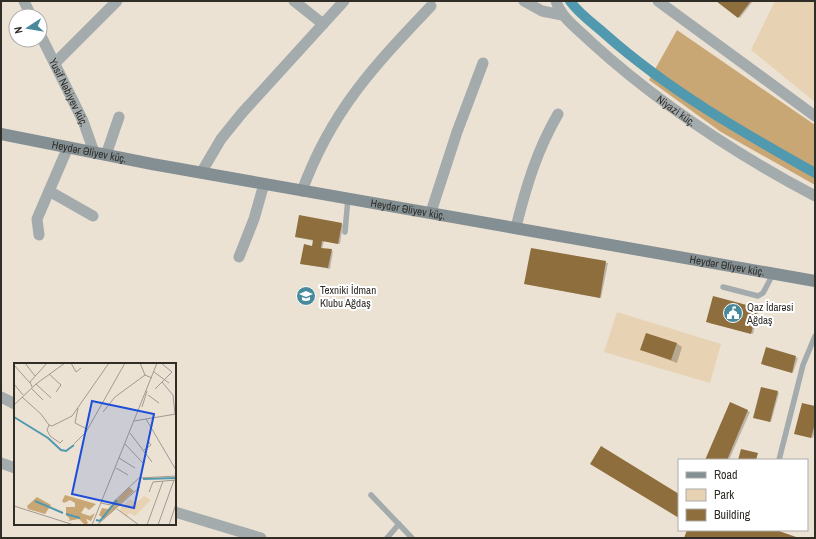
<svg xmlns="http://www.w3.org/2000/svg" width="816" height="539" viewBox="0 0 816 539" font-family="'Archivo Narrow',sans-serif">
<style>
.green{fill:#e7d2b3}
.forest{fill:#c9a774}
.shadow{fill:#0003}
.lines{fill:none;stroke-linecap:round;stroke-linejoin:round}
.canal{stroke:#5199ae;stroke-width:10}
.building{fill:#8e6e3c}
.lane{stroke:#a3abad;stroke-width:5.5}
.street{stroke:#a3abad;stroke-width:11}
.secondary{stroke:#848f93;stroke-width:12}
.labels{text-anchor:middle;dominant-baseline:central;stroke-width:4;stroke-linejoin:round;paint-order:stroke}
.street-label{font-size:11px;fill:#302d27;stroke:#fff}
.poi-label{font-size:11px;fill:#302d27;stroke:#fff;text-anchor:start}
.inset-river{fill:none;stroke:#5199ae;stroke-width:2}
.inset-road{fill:none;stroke:#a19a8f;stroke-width:1}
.view{fill:#1d4ed8;fill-opacity:0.15;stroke:#1d4ed8;stroke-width:2}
.inset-edge{fill:none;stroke:#302d27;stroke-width:2}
</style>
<rect width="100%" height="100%" fill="#ece2d4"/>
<g class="green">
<path d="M 775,1 L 815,1 L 815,102 L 751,50 Z"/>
<path d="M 617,312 L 721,344 L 710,383 L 604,352 Z"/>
</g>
<path class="forest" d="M 677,30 L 815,125 L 815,185 L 721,132 L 649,80 Z"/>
<g class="shadow">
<path d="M 718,1 L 753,1 L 740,18 Z"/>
<path d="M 341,224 L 343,225 L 340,244 L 324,241 L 322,249 L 333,251 L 330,269 L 303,264 L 313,247 L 314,241 L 296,237 Z"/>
<path d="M 532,249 L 608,263 L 601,298 L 527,284 Z"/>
<path d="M 758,308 L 759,309 L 753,334 L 709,323 Z"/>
<path d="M 676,343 L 682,347 L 677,363 L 642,350 Z"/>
<path d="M 766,349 L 798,358 L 793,373 L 764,365 Z"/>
<path d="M 777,392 L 779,393 L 771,422 L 755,418 Z"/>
<path d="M 731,404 L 750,412 L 729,460 L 706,460 Z"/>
<path d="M 815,407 L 815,429 L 813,438 L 797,434 Z"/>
</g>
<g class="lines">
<path class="canal" d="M 570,1 C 579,14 594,24 605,34 C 668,90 742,132 815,173"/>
</g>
<g class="building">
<path d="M 716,1 L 751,1 L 738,18 Z"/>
<path d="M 299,215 L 342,223 L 338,244 L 322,241 L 321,248 L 332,249 L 328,268 L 300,264 L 304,244 L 312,246 L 313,240 L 295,237 Z"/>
<path d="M 531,248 L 606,261 L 600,298 L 524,284 Z"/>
<path d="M 713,296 L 758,308 L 751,334 L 706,322 Z"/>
<path d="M 646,333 L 677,343 L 671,360 L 640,350 Z"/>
<path d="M 766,347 L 796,356 L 792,373 L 761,364 Z"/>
<path d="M 761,387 L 778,391 L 770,422 L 753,418 Z"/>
<path d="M 730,402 L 748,410 L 727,460 L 705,460 Z"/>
<path d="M 802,403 L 815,406 L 815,423 L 811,438 L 794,434 Z"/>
<path d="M 601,446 L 679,494 L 679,518 L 590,464 Z"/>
<path d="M 741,449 L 758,453 L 756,460 L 738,460 Z"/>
<path d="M 687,530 L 776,530 L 799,538 L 684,538 Z"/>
</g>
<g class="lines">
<g class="lane">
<path d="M 345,232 L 348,198"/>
<path d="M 723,287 L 758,296 L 763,293 L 773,274"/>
<path d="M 779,460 L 803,365 L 815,336"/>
<path d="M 371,495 L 412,538"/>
<path d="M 387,538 L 399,524"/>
</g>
<g class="street">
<path d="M 24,1 L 31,16"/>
<path d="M 294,1 L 323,24"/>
<path d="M 524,1 L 542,11 L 562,15"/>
<path id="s1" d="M 556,1 C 561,18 579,30 591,42 C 659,104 734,153 815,196"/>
<path d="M 658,1 L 815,116"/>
<path id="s2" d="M 40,34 L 83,121 L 94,152"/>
<path d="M 55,63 L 117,1"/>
<path d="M 106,155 L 119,117"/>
<path d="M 201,173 L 221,139 L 242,113 L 344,1"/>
<path d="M 49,191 L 93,216"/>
<path d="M 302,191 C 331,111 374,66 431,6"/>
<path d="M 431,212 L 457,132 L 483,63"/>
<path d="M 516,227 C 526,187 537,150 558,114"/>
<path d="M 39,235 L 37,219 L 68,147"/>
<path d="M 239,257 L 254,219 L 264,184"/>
<path d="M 1,397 L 15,404"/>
<path d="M 1,463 L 15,468"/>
<path d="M 175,512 L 261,538"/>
</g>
<path class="secondary" id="s3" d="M 1,134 L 152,164 L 815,281"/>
</g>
<defs>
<symbol id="university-disc" viewBox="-11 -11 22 22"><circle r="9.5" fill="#48899c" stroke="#fff"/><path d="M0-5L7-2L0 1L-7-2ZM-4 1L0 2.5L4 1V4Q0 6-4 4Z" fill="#fff"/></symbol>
<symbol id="civic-disc" viewBox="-11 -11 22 22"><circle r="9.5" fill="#48899c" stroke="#fff"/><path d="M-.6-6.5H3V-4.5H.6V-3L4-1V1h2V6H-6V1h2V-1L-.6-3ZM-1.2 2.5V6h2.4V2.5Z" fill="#fff"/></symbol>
</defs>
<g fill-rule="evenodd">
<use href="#university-disc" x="295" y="285" width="22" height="22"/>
<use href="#civic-disc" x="722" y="302" width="22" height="22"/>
</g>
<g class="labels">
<g class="street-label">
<text stroke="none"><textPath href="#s2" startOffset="65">Yusif Nəbiyev küç.</textPath></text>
<text stroke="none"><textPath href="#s1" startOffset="164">Niyazi küç.</textPath></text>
<text stroke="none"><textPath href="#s3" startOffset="90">Heydər Əliyev küç.</textPath></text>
<text stroke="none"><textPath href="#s3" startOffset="414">Heydər Əliyev küç.</textPath></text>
<text stroke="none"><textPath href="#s3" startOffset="738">Heydər Əliyev küç.</textPath></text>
</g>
<g class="poi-label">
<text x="320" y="290">Texniki İdman<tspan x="320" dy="13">Klubu Ağdaş</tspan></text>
<text x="747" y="307">Qaz İdarəsi<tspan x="747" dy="13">Ağdaş</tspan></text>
</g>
</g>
<g transform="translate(14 363)">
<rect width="162" height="162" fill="#ece2d4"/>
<path d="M 130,133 L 137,137 L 121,153 L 115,150 L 113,153 L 106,148 L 107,144 L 116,136 L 122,140 Z" fill="#e7d2b3"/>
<path d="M 115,124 L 120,128 L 90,156 L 85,152 L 88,145 L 94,146 ZM 51,132 L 82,141 L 75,147 L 71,144 L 67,150 L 76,153 L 81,150 L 77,158 L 72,156 L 74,160 L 71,162 L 65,156 L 54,158 L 56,156 L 52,152 L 52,144 L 61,144 L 61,140 L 56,137 L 50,140 L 48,138 ZM 23,134 L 37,142 L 31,151 L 14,146 L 13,143 Z" fill="#c9a774"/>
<path class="inset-river" d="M 0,54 L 34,75 L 47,87 L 52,88 L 60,82M 129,116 L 162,115M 21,138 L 49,150M 52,151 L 66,155M 82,157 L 86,158 L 103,137"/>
<path class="inset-road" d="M 11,0 L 21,13M 57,0 L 62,9 L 67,5M 126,0 L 131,12 L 138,15M 0,2 L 16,20M 140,9 L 155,20M 35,11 L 47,22 L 42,29M 148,19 L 159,32 L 161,51M 0,21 L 9,32M 22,21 L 37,35M 18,24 L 16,19 L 33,0M 17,25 L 29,37M 141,26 L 158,9 L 147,0M 134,32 L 145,40M 8,34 L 27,51 L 35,62 L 38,63 L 58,53 L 95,0M 0,42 L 22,21 L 51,0M 128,44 L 133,28M 64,45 L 61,60 L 73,66M 89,49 L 101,34 L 131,12M 132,56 L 162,107M 120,58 L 162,51M 35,62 L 33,67 L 36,73 L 46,80 L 49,77M 116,70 L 138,99M 60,81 L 72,69 L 111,0M 111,81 L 129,100M 130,87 L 137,82 L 135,79M 105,95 L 121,105M 102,105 L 114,112M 135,129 L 139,119 L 162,117M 87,140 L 96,142 L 125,115 L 162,113M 0,143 L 60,162M 103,146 L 125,162M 78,162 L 143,0M 83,162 L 126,124M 133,162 L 149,118M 144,162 L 160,117M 155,162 L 162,141"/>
<path class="view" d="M 78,38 L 140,51 L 120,145 L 58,131 Z"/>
<rect width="162" height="162" class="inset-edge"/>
</g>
<rect width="816" height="539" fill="none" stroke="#302d27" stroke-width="4"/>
<rect x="678" y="459" width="130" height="72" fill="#ffffff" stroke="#acaba9"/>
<rect x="686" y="472" width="20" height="6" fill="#848f93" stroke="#acaba9"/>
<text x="714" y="479" font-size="12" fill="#302d27">Road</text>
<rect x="686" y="489" width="20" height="12" fill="#e7d2b3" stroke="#acaba9"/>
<text x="714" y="499" font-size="12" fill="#302d27">Park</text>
<rect x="686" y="509" width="20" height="12" fill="#8e6e3c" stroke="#acaba9"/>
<text x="714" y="519" font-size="12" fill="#302d27">Building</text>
<g transform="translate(28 28) rotate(258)"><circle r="19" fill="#ffffff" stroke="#acaba9"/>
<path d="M0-3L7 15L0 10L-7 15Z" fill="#48899c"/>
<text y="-6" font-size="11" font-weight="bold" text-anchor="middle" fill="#302d27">N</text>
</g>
</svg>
